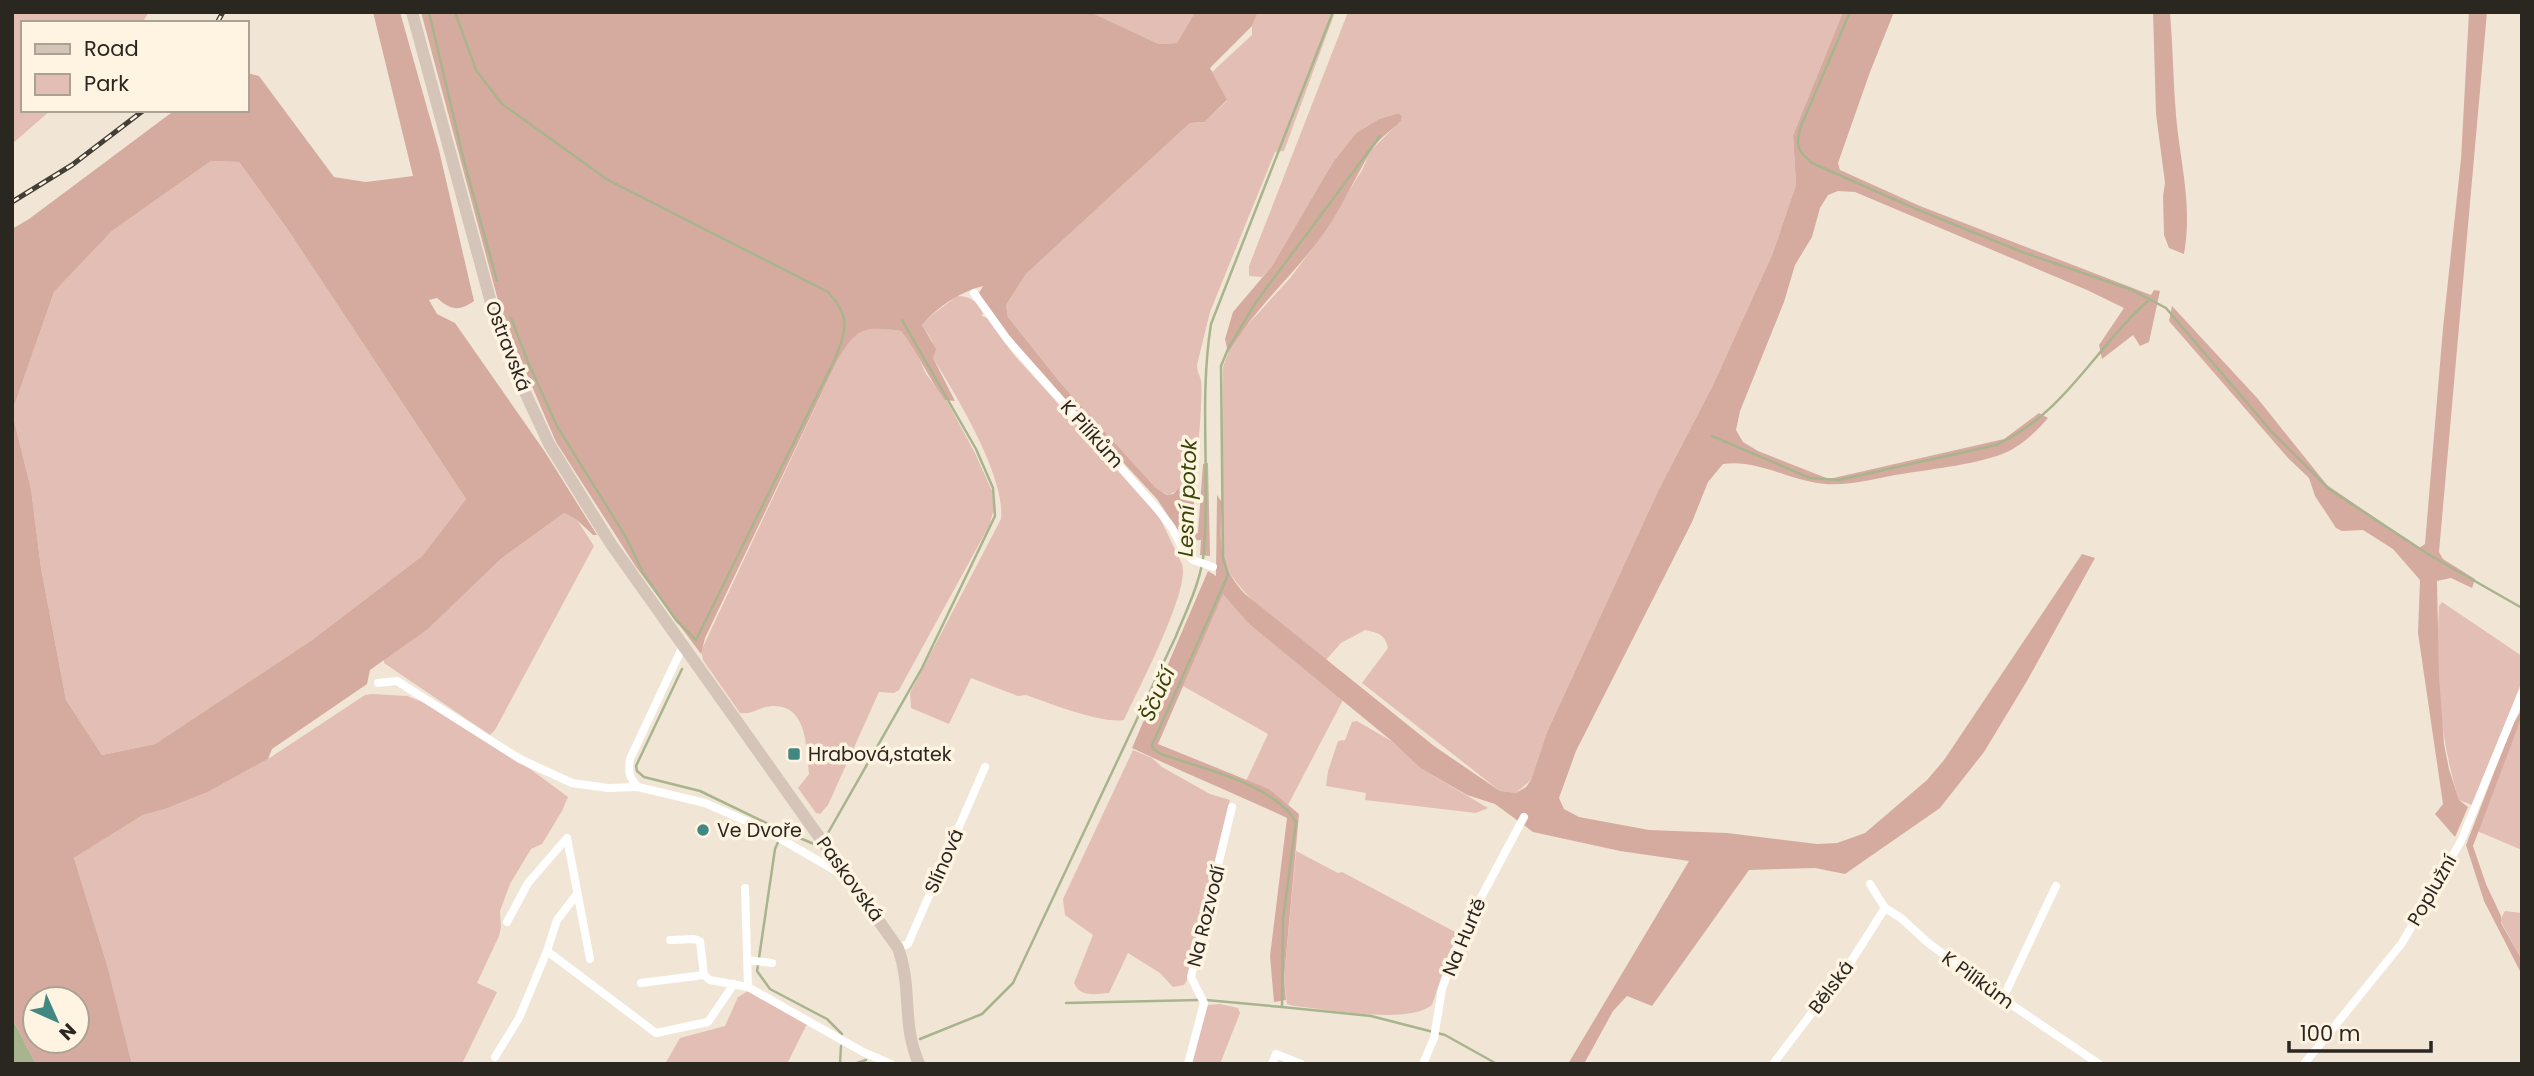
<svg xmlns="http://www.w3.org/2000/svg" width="2534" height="1076" viewBox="0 0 2534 1076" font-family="Poppins,sans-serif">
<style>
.green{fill:#e3beb4}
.forest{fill:#d6ab9f;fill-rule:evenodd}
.water{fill:#a8b48e}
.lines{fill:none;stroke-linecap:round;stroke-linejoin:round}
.stream{stroke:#a8b48e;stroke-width:2.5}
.street{stroke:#fff;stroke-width:8}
.secondary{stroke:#d5c4b8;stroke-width:12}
.rail-casing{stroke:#433e37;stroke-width:5}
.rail{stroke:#fff4e2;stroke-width:2.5;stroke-dasharray:8;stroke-linecap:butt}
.poi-dot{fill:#418882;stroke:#fff4e2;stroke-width:2.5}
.labels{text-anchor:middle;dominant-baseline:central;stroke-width:7;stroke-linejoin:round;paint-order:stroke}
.street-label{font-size:19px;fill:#2a2620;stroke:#fff4e2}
.poi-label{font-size:19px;fill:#2a2620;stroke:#fff4e2;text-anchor:start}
.water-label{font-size:21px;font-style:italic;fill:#364406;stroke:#fff4e2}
</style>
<rect width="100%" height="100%" fill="#f1e6d5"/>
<g class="green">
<path d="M 12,12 L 149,12 L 142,23 L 23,23 L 23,110 L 51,110 L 12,144 Z"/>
<path d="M 1090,12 L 1195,12 L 1177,43 L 1159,44 Z"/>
<path d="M 1258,12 L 1335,12 L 1284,151 L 1275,152 L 1210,312 L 1197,365 C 1197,372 1200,375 1201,381 C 1203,392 1198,467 1193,475 C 1188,482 1176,493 1168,495 L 1156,488 L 1063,386 L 1008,317 L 1006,305 L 1026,274 L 1190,123 L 1205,122 L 1227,101 L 1212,72 L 1252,35 L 1252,26 Z"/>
<path d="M 1348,12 L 1843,12 L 1793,135 L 1796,185 L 1772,255 L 1713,385 L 1659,489 L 1547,732 L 1531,780 L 1516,793 L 1500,791 L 1362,683 L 1388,648 C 1385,634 1378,633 1365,630 L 1341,643 L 1326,660 C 1290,631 1240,600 1221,557 L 1223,367 L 1228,353 L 1241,332 L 1291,277 L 1320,238 L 1362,170 L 1371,150 L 1401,121 L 1402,116 L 1399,113 L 1379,119 L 1356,133 L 1333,162 L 1272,266 L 1262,277 L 1249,276 L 1249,266 Z"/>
<path d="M 211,161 L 239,162 L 288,230 L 466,499 L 422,556 L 312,640 L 155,744 L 102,755 L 66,700 L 41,568 L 31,489 L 12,412 L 54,292 L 112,231 Z"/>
<path d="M 957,296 C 971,296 976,301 983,313 L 982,316 L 987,318 L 1014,355 L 1157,512 L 1182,564 C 1191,589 1137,692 1124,720 C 1101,724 1049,703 1026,695 L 1018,696 L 971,678 L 949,724 L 911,708 L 910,693 L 1001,519 C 1006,477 956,395 933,358 L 932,341 L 922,325 C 933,312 945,306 957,296 Z"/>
<path d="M 875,327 L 901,331 L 914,347 L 926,374 L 948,403 L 975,453 L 992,491 L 994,509 L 989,526 L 899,690 L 894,693 L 879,692 L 828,805 L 820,814 L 816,813 L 798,788 L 809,774 C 806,749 808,705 773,706 C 761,706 753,715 740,713 L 703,660 L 701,651 L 837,361 C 847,343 854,330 875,327 Z"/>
<path d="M 564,513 L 577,520 L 594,546 L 495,730 L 490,735 L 384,663 L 384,658 L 428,629 L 502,558 Z"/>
<path d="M 1223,593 L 1248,623 L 1343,700 L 1288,805 L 1269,789 L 1246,781 L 1268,734 L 1183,686 Z"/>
<path d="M 2442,602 L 2522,656 L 2522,681 L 2472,805 L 2459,800 C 2439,737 2435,671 2439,606 Z"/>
<path d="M 372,694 L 407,696 L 425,703 L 533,771 L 568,797 L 562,811 L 542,844 L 531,849 L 510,884 L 500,911 L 501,927 L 499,936 L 477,983 L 497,992 L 462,1064 L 132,1064 L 108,968 L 74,858 L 143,815 L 165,809 L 208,792 L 268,759 L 365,695 Z"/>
<path d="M 2522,716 L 2522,850 L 2477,831 Z"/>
<path d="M 1357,721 L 1393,742 L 1420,768 L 1488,808 L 1476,813 L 1365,800 L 1366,793 L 1326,786 L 1328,771 L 1338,741 L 1345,740 L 1352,722 Z"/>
<path d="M 1133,750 L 1152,758 L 1162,767 L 1210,794 L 1230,800 L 1187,980 L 1184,985 L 1173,987 L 1160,973 L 1128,953 L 1109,993 C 1096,994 1080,998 1074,983 L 1093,935 L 1065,915 L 1063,899 Z"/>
<path d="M 1296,851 L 1338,873 L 1342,872 L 1459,934 L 1446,963 L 1432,1005 C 1407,1025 1327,1009 1294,1006 L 1287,1004 L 1284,978 Z"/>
<path d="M 2505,911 L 2522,913 L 2522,960 L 2500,920 Z"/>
<path d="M 748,991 L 807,1024 L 787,1064 L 665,1064 L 680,1038 L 725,1026 L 738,997 Z"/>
<path d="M 1220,1004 L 1238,1008 L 1240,1013 L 1220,1064 L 1191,1064 L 1208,1005 Z"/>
</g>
<g class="forest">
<path d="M 373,12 L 400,12 L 439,150 L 474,301 C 458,312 451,310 437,298 L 429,300 L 437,314 L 455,323 L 545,452 L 597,535 L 593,535 L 577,520 L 564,513 L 502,558 L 428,629 L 370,670 L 367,684 L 272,749 L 268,759 L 208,792 L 165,809 L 143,815 L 74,858 L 108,968 L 132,1064 L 36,1064 L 12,1018 L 12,229 L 29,219 L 175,110 L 247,110 L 247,73 L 259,76 L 334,177 L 366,182 L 413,176 ZM 211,161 L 239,162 L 288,230 L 466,499 L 422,556 L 312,640 L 155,744 L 102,755 L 66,700 L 41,568 L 31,489 L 12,412 L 54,292 L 112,231 ZM 77,999 L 77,1041 L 35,1041 L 35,999 Z"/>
<path d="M 421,12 L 1090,12 L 1159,44 L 1177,43 L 1195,12 L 1258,12 L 1252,26 L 1210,68 L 1227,100 L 1205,122 L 1190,123 L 1026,274 L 1006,305 L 1008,317 L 1063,386 L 1156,488 L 1167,495 L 1173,494 L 1194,474 L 1194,534 L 1198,533 L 1203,464 L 1208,463 L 1210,556 L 1200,555 L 1201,540 L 1185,541 L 1157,499 L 1009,339 L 981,299 L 979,293 L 983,286 C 960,292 938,306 922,325 L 936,349 L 933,358 L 955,401 L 945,400 C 928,378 918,352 901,331 C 863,326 857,327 837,361 L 705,638 L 701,654 L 636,567 L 556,442 L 503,319 Z"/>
<path d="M 1843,12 L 1894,12 L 1870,72 L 1838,163 L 1840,170 L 1920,206 L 2151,295 L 2154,290 L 2160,291 L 2149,342 L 2140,346 L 2133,335 L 2102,359 L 2099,345 L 2124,308 L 2087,290 L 1855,192 L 1838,191 L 1828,195 L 1820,208 L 1812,237 L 1795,265 L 1784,302 L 1740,411 L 1736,430 L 1743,442 L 1758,451 L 1829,479 L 2004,439 L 2039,413 L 2048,418 C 2037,431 2022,445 2007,452 C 1980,464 1932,469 1902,474 C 1875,478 1844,488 1817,483 C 1786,478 1754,459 1723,464 L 1708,482 L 1692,522 L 1576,751 L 1559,798 L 1564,809 L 1579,817 L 1649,830 L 1727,833 L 1817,844 L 1837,843 L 1865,833 L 1927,780 L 1944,760 L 2082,554 L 2095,558 L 2027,681 L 1984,752 L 1940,808 L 1845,874 L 1815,868 L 1749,870 L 1652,1006 L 1627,996 L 1613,1011 L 1584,1064 L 1568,1064 L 1689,861 L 1620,851 L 1533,832 L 1495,804 L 1467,795 L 1420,768 L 1393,742 L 1248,623 L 1223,594 L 1158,744 L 1269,789 L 1299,814 L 1284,978 L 1286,1000 L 1274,1002 L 1270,956 L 1287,818 C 1236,794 1184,773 1132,748 L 1208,571 L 1216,576 L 1217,495 L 1222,502 C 1220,541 1217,564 1245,594 L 1434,746 L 1500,791 L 1516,793 L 1526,787 L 1531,780 L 1547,732 L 1659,489 L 1713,385 L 1772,255 L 1796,185 L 1793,135 Z"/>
<path d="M 2153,12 L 2170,12 C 2173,46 2173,81 2176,115 C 2180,162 2193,207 2184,254 L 2169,248 L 2164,235 L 2163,196 L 2165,183 L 2156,114 Z"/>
<path d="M 2469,12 L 2487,12 L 2439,552 L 2443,559 L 2475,579 L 2472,588 L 2451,578 L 2437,581 L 2439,677 L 2444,744 L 2449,769 L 2459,800 L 2468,807 L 2455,837 L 2435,814 L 2443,804 L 2418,633 L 2420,580 L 2393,549 L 2363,530 L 2342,531 L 2336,528 L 2315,496 L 2309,478 L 2288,458 L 2169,321 L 2172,306 L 2258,399 L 2327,485 L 2419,548 L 2425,544 L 2443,328 L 2461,159 Z"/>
<path d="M 1399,113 L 1402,116 L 1401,121 C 1391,131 1378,139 1371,151 C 1353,181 1340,212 1319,240 C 1290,278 1253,311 1228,353 L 1225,339 L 1233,312 L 1272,266 L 1333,162 L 1356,133 L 1379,119 Z"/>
<path d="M 2522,709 L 2522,716 L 2473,846 L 2486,884 L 2501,916 L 2501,923 L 2522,960 L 2522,975 L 2484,901 L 2466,845 L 2512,726 Z"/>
</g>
<path class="water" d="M 12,1018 L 36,1064 L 12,1064 Z"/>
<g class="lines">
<g class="stream">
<path d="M 429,12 L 463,157 L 497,281"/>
<path d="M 455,12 L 476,70 L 502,104 L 608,180 L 828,292 C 852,318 846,331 834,361 L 696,640 L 676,620 L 643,573 L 627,539 L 557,426 L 528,362 L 511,318"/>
<path d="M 1850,12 L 1801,126 C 1795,144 1797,151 1812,163 L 1916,209 L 2022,252 L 2132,290 L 2166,308 L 2272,432 L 2329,489 L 2431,556 L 2522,608"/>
<path d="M 1380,136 L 1256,302 L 1228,349 L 1221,366 L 1223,557 L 1228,575 L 1152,745 L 1153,749 L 1161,754 C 1203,769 1272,783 1296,822 L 1283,919 L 1282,1007 L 1371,1016 L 1445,1035 L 1497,1064"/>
<path d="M 1712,436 L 1810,478 L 1839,480 L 1996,445 C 2066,413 2095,347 2150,299"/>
<path d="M 682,669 L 636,766 L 637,771 L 644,777 L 700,791 L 783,831 L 775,849 L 759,958"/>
<path d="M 783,831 L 814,844"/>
<path d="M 828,833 L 922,668 L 995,516 L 993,488 L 976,449 L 902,320"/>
<path d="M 758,965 L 757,971 L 770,989 L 827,1019 L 842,1034"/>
<path d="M 1206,1000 L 1282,1007"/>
<path d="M 1066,1003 L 1199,1000"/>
<path d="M 920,1039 L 982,1014 L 1013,983 L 1176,636 C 1187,609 1202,579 1204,550 C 1210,474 1199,399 1211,324 L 1333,12"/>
<path d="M 840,1064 L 841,1046"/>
<path d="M 854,1064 L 866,1060"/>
</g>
<g class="street">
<path d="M 974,293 L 1007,339 L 1159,511 L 1172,528 L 1184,551 L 1193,560 L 1213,567"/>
<path d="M 683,646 L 630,759 C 628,773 629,777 638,787 L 705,803 L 762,828 L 836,871 L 843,869"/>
<path d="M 378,683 L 397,681 L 520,759 L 572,783 L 608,788 L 638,787"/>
<path d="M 1870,884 L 1885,908 L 1901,918 L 1927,942 L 2012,1005 L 2099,1064"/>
<path d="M 745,888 L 748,987"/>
<path d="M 507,922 L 528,883 L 567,838 L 590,959"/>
<path d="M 670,940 L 694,939 L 700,941 L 704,975"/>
<path d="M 898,948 L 908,944 L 985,767"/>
<path d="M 547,951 L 656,1033 L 708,1022 L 734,984"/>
<path d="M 747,960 L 772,963"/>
<path d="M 641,983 L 704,975 L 710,980 L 748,987 L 863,1052 L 891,1064"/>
<path d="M 2003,998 L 2056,886"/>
<path d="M 495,1057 L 519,1018 L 547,951 L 557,920 L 577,894"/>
<path d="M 1188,1064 L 1204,1003 L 1191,977 L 1232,807"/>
<path d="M 1272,1064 L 1276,1054 L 1301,1064"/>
<path d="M 1423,1064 L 1434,1038 L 1442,989 L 1462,933 L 1524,817"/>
<path d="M 1773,1064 L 1852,960 L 1885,908"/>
<path d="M 2304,1064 L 2402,943 L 2461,841 L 2522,693"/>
</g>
<path class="secondary" d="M 412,12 L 493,310 L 524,390 L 549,444 L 611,544 L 898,948 C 913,989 901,1023 919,1064"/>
<defs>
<g id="rail">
<path d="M 217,23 L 223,12"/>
<path d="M 12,202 L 72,165 L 144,110"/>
</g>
</defs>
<use href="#rail" class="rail-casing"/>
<use href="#rail" class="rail"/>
</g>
<g class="poi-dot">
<rect x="787" y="747" width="14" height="14" rx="3.5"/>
<circle cx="703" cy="830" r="7"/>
</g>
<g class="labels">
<g class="street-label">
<text transform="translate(508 346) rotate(69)">Ostravská</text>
<text transform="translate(1092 434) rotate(48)">K Pilíkům</text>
<text transform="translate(944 861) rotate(-66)">Slínová</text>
<text transform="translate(850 879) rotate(54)">Paskovská</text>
<text transform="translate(2432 890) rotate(-60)">Poplužní</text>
<text transform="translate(1206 916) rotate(-76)">Na Rozvodí</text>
<text transform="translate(1464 937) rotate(-67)">Na Hurtě</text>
<text transform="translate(1978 980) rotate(36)">K Pilíkům</text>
<text transform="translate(1831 987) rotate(-53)">Bělská</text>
</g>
<g class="poi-label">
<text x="808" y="754">Hrabová,statek</text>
<text x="717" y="830">Ve Dvoře</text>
</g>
<g class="water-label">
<text transform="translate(1187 498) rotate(-88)">Lesní potok</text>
<text transform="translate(1157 694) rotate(-66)">Ščučí</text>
</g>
</g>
<rect width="2534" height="1076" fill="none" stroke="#2a2620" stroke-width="28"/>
<rect x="21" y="21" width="228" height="91" fill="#fff4e2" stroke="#aaa294" stroke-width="2"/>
<rect x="35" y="44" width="35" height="10" fill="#d5c4b8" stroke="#aaa294" stroke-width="2"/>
<text x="84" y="56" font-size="21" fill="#2a2620">Road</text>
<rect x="35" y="74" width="35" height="21" fill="#e3beb4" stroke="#aaa294" stroke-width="2"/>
<text x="84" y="91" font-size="21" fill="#2a2620">Park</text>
<g transform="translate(56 1020) rotate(135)"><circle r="33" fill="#fff4e2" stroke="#aaa294" stroke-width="2"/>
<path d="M0-5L12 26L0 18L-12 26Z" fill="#418882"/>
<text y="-10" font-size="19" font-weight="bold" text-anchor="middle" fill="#2a2620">N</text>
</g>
<path d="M2289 1041v10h142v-10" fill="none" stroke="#2a2620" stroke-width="3.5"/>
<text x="2300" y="1041" font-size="21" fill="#2a2620" stroke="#fff4e2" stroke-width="5" paint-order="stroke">100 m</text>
</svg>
